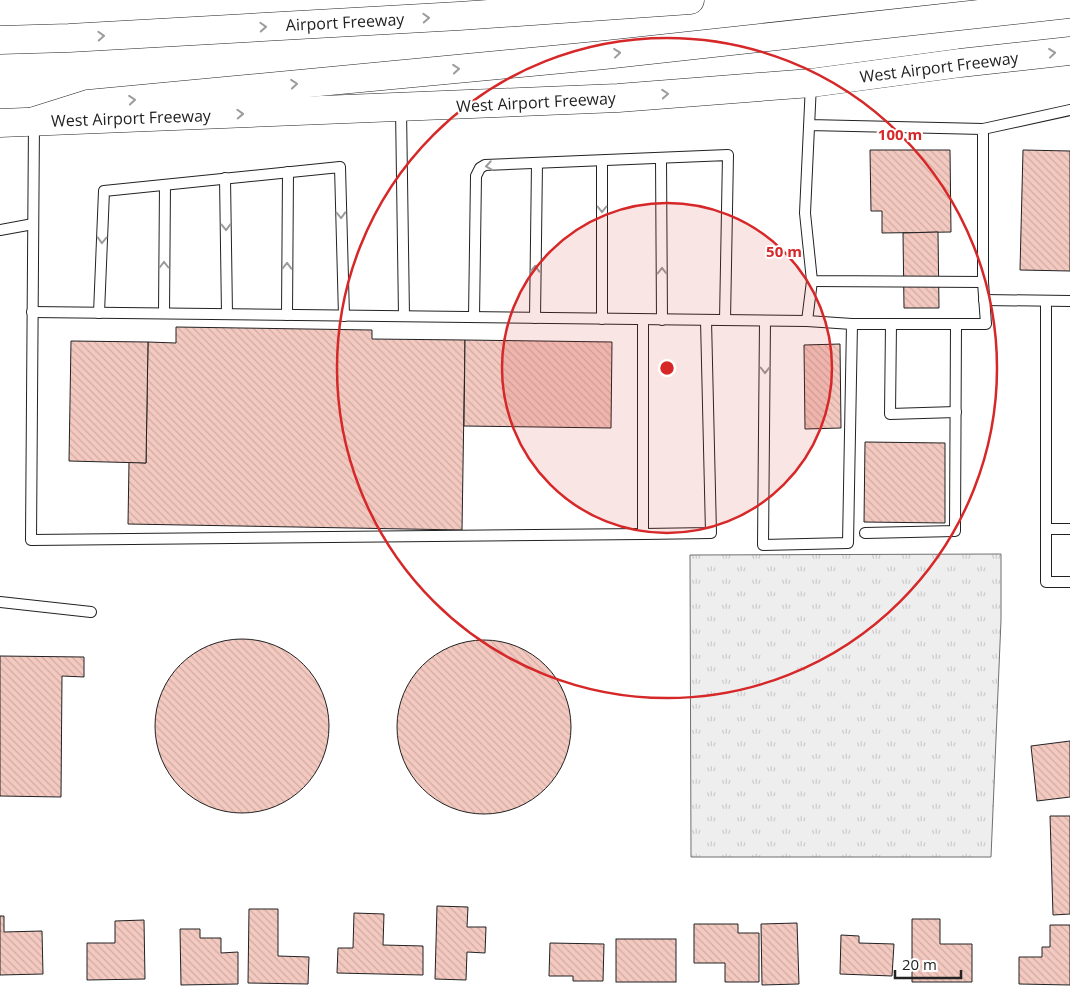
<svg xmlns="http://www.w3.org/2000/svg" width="1070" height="995" viewBox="0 0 1070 995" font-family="'Open Sans',sans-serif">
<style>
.grass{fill:url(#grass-tufts);stroke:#6f6f6f}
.building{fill:url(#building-back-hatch);stroke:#222}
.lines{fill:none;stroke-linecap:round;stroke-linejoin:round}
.lane-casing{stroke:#222;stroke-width:12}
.secondary-casing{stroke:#222;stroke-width:29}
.highway-casing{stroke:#222;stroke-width:29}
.lane{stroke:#fff;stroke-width:10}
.secondary{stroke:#fff;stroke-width:28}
.highway{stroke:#fff;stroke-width:28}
.oneway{stroke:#9c9c9c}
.ring{fill:none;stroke:#d62828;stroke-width:2.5}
.labels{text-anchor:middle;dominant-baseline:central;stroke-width:4;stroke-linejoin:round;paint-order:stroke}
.street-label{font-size:16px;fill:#222;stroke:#fff}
.centre{fill:#d62828;stroke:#fff;stroke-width:2.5}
.ring-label{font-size:15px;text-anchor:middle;font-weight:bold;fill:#d62828;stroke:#fff;stroke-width:4;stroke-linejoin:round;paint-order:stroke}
</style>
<defs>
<pattern id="grass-tufts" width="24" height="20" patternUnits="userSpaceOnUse" patternTransform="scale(1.25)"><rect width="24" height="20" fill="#eee"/><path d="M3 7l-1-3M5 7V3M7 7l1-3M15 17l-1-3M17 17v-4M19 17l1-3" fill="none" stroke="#ccc"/></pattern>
<pattern id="building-back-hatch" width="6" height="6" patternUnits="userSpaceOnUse" patternTransform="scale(1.25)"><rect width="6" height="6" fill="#f3c9c0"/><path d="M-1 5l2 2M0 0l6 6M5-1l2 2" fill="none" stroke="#d0aca5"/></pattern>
</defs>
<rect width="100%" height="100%" fill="#fff"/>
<path class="grass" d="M 1001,554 L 1001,620 L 991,857 L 691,857 L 690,555 Z"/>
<g class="building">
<path d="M 870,150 L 950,150 L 951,232 L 882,233 L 882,211 L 871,211 Z"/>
<path d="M 1023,150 L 1070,151 L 1070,271 L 1020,270 Z"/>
<path d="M 938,232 L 939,308 L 904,308 L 903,233 Z"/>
<path d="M 176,327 L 372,330 L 372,339 L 465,340 L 462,530 L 128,524 L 129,462 L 146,463 L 148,342 L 176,343 Z"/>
<path d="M 465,340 L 612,342 L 611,428 L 464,426 Z"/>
<path d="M 71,341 L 148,342 L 146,463 L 69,461 Z"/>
<path d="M 840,344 L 841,428 L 805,429 L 804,345 Z"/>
<path d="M 865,442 L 945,443 L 945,523 L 864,522 Z"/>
<circle cx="242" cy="726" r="87"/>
<circle cx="484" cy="727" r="87"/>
<path d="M 0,656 L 84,657 L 84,677 L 62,676 L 61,797 L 0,796 Z"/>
<path d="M 1070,741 L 1070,797 L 1037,801 L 1031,746 Z"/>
<path d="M 1050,816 L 1070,816 L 1070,914 L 1053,915 Z"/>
<path d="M 437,906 L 468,907 L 467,927 L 486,927 L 485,953 L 467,952 L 466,980 L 435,979 Z"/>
<path d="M 249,909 L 278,909 L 278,956 L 309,957 L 308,984 L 248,983 Z"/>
<path d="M 354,913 L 384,914 L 383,945 L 423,946 L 423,975 L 337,973 L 338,948 L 353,948 Z"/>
<path d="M 0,916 L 4,916 L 4,932 L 42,931 L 43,974 L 0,975 Z"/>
<path d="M 912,919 L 940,919 L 940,944 L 972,944 L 972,982 L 912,982 Z"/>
<path d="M 144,920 L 145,979 L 87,980 L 87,943 L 115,943 L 115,921 Z"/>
<path d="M 797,923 L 799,984 L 762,985 L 761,924 Z"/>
<path d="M 694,924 L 738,924 L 738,933 L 759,933 L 759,982 L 725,982 L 725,963 L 694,963 Z"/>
<path d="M 1050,925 L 1070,925 L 1070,985 L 1019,984 L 1019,957 L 1042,957 L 1042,947 L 1050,947 Z"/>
<path d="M 180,929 L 200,929 L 200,938 L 221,938 L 221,953 L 238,952 L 238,984 L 181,985 Z"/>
<path d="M 841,935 L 859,936 L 859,943 L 894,944 L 892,976 L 840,974 Z"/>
<rect x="616" y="939" width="60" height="43"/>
<path d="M 550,943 L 604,944 L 603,981 L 573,981 L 573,976 L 549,976 Z"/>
</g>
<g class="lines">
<defs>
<g id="lane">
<path d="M 401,109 L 404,316"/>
<path d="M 34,122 L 31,540 L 643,534"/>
<path d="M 809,125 L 983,129 L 983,282 L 812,281 L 805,213 L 811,84"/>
<path d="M 983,129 L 1070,110"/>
<path d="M 661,158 L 662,320"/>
<path d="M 225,178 L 227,314"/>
<path d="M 0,230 L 33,224"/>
<path d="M 984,300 L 1070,301"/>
<path d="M 1046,301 L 1046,582 L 1070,582"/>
<path d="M 32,312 L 807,321 L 812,281"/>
<path d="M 99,313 L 104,191 L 340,167 L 344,316"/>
<path d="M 164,313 L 165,185"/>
<path d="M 287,315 L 288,172"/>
<path d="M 474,317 L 476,176 L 480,168 L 485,165 L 728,155 L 725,320"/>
<path d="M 535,318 L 537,163"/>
<path d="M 602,319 L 602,161"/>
<path d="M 643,320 L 643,534 L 711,533 L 706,320"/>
<path d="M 765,321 L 763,545 L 848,543 L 852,324 L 807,321"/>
<path d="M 852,324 L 986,324 L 983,282"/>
<path d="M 891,324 L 890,414 L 956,412"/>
<path d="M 1046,529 L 1070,529"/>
<path d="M 865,533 L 955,531 L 956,324"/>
<path d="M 0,602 L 91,612"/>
</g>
<path id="secondary" d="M 0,123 L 618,98 L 811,83 L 960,63 L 1070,51"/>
<g id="highway">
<path d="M 0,40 L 69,38 L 459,16 L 690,0"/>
<path d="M 34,121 L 88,104 L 604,55 L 1070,4"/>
</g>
</defs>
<use href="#lane" class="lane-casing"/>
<use href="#secondary" class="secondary-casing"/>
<use href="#highway" class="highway-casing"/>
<use href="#lane" class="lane"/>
<use href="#secondary" class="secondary"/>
<use href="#highway" class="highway"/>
</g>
<defs><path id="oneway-chevron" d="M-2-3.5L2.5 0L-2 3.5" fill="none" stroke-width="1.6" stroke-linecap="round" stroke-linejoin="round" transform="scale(1.25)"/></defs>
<g class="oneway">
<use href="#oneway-chevron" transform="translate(426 18) rotate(-3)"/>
<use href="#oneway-chevron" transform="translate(263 27) rotate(-3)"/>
<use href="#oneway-chevron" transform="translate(101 36) rotate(-3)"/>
<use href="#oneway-chevron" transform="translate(617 53) rotate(-6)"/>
<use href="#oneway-chevron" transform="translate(1052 53) rotate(-6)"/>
<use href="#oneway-chevron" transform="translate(456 69) rotate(-5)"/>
<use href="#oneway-chevron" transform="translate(294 84) rotate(-5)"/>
<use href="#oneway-chevron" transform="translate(665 94) rotate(-4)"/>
<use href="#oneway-chevron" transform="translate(132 100) rotate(-5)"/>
<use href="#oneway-chevron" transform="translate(240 114) rotate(-2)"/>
<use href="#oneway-chevron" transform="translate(489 166) rotate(171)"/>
<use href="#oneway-chevron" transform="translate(602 209) rotate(90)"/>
<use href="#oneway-chevron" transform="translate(341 215) rotate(88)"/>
<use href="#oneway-chevron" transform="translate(226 227) rotate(89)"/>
<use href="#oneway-chevron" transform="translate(102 240) rotate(92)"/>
<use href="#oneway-chevron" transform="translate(164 265) rotate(-90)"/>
<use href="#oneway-chevron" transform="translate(287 266) rotate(-89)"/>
<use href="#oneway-chevron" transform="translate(535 269) rotate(-89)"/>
<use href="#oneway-chevron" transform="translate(662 271) rotate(-90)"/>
<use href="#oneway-chevron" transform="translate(765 370) rotate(90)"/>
</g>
<circle cx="667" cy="368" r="165" fill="#d62828" fill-opacity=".12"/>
<g class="ring">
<circle cx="667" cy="368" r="165"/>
<circle cx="667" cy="368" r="330"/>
</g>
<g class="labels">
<g class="street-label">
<text transform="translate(345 22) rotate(-3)">Airport Freeway</text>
<text transform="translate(939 67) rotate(-7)">West Airport Freeway</text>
<text transform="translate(536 102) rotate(-3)">West Airport Freeway</text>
<text transform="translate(131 118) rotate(-2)">West Airport Freeway</text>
</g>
</g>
<circle cx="667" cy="368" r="8" class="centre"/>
<g class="ring-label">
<text x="900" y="140">100 m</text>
<text x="784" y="257">50 m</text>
</g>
<path d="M895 970v8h66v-8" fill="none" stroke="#222222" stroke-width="2.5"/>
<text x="902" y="970" font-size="15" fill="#222222" stroke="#ffffff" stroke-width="4" paint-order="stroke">20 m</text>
</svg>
